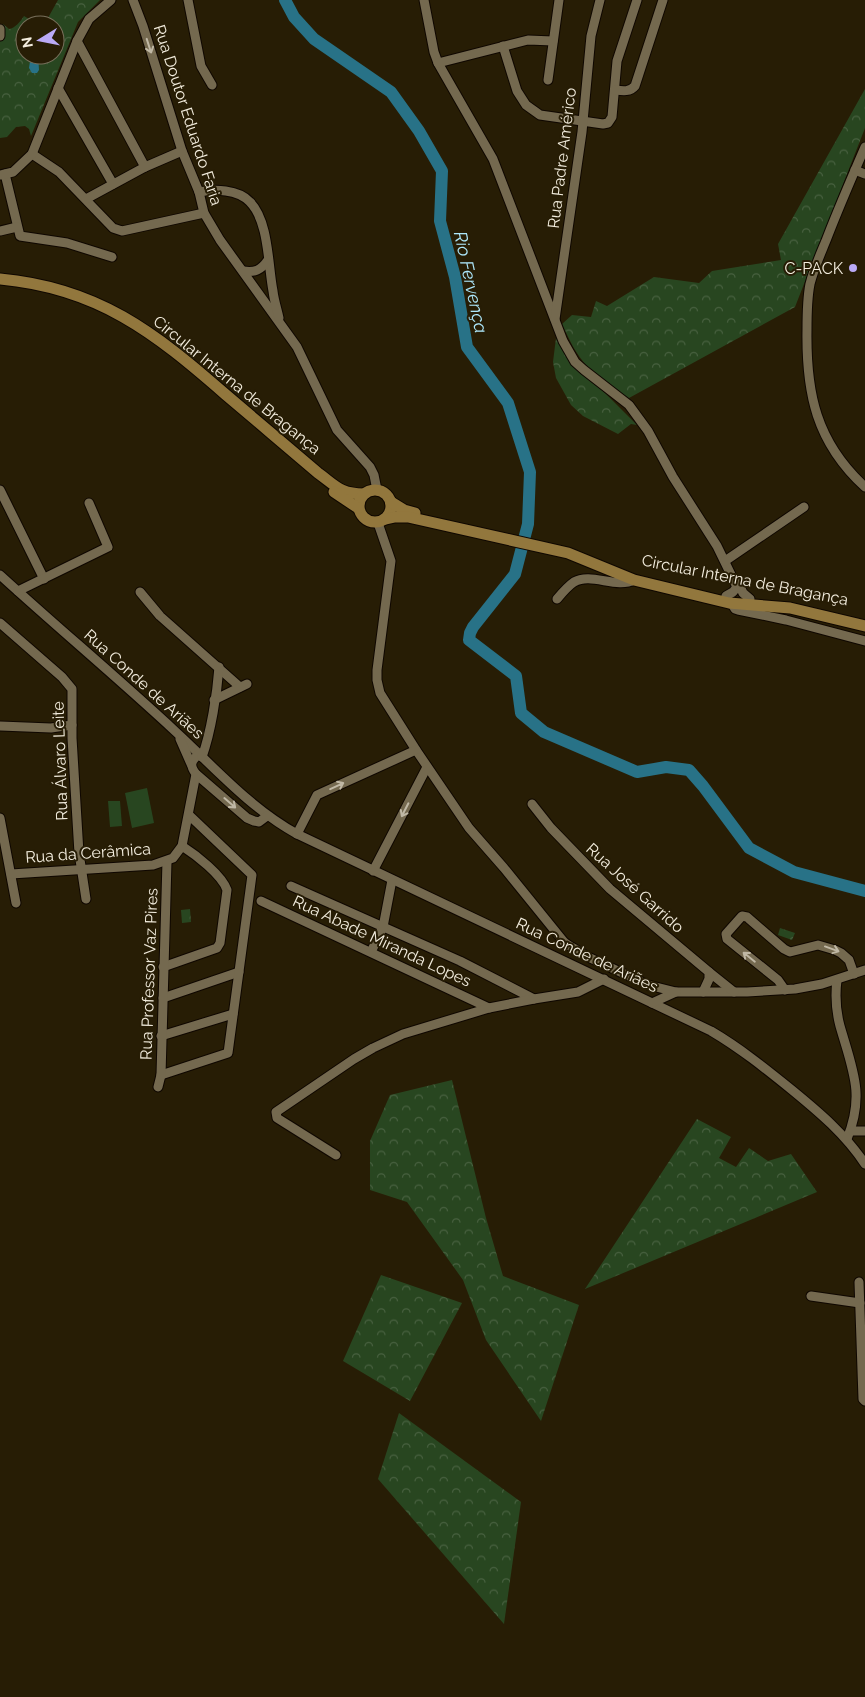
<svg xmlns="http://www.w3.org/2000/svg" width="865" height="1697" viewBox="0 0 865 1697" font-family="Raleway,sans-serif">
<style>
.green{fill:#284620}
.forest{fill:url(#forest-crowns)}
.water{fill:#287287}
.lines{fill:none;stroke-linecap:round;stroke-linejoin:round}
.river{stroke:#287287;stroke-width:12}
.minor-casing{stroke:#0f0700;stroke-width:11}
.major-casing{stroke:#0f0700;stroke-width:13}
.minor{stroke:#74694f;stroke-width:9}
.major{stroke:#92773d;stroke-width:11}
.oneway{stroke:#c0b8a5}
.poi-dot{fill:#baaaf6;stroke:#271d05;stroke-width:2}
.labels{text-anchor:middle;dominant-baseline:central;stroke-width:4;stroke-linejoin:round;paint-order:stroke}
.street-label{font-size:16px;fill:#f3edde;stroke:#271d05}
.poi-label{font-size:16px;fill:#f3edde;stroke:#271d05;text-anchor:end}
.water-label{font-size:18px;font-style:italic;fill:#ade7fb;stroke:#271d05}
</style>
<defs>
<pattern id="forest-crowns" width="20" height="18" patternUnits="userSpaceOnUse" patternTransform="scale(1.25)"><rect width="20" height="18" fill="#284620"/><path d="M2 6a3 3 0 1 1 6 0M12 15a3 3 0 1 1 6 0" fill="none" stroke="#486140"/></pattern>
</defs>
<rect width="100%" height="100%" fill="#271d05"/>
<g class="green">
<path d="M 147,788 L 154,823 L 132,828 L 125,793 Z"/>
<path d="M 108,801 L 120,801 L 122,826 L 110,827 Z"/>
</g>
<g class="forest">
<path d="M 58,0 L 100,0 L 78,22 L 31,136 L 29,129 L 25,126 L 16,127 L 7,137 L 0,138 L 0,42 L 2,37 L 1,27 L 3,24 L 9,29 C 15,28 20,22 24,16 L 39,25 L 25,25 L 25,55 L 55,55 L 55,25 L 44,25 Z"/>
<path d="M 865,89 L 865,128 L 795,307 L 629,398 C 615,389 599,380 588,367 C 576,355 569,339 562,324 L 572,315 L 591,317 L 596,301 L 607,306 L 654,277 L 699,283 L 712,271 L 781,260 L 778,244 Z"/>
<path d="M 556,338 L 580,373 L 603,391 L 637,425 L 631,424 L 618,434 L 583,416 L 571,405 L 556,378 L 553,362 Z"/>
<path d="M 190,909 L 191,922 L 182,923 L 181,910 Z"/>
<path d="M 780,928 L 795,933 L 792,940 L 778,935 Z"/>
<path d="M 452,1080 L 486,1218 L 503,1276 L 579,1305 L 541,1421 L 486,1340 L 463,1280 L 407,1202 L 370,1190 L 370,1141 L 390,1095 Z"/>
<path d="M 697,1119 L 731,1137 L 719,1158 L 736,1167 L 749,1148 L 768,1161 L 791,1154 L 817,1192 L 585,1289 Z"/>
<path d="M 381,1275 L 462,1303 L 410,1401 L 343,1361 Z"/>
<path d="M 399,1413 L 521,1502 L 504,1624 L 378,1479 Z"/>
</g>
<path class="water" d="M 31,55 L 38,55 L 39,70 L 37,73 L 32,73 L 29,68 Z"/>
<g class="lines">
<path class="river" d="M 285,0 L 294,17 L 314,39 L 391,92 L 419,131 L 442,171 L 440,221 L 455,277 L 467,347 L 508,403 L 530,472 L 528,524 L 515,574 L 473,627 L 470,633 L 469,640 L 516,676 L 521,713 L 544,732 L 637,772 L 666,767 L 689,770 L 703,786 L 749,848 L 794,872 L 865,891"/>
<defs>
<g id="minor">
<path d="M 133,0 L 143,26 L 182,151 L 199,192 L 204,213 L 220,240 L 297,347 L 337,430 L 370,467 L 374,475 L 377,490"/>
<path d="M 188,0 L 201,66 L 212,85"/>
<path d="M 424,0 L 434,52 L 438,63 L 493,159 L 563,341 L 575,362 L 584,370 L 629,405 L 648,431 L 673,477 L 717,546 L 737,587 L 733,592 L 726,596"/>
<path d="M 0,29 L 0,36"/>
<path d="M 77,41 L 145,167"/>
<path d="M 503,46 L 517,91 L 526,105 L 540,115 L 603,124 L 608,123 L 612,117 L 617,61 L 637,0"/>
<path d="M 438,63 L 528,40 L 553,41"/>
<path d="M 548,80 L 559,0"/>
<path d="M 58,88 L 113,184"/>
<path d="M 615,90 C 623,91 630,92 635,86 L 663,0"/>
<path d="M 865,147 C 852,177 839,207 827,238 C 821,253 814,268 810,284 C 807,299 807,315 807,330 C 806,393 816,442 865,487"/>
<path d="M 32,154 L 59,172 L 113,228 L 122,231 L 204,213"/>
<path d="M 855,170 L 865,174"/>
<path d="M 5,174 L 20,236 L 67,243 L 112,257"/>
<path d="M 0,175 L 13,172 L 32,154 L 77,41 L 89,19 L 111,0"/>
<path d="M 199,192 C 214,189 238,189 250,202 C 269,221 268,266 273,291 C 274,300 277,309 279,318"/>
<path d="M 86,199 L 145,167 L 182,151"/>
<path d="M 0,231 L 17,227"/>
<path d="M 243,271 C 255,273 261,270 268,260"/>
<path d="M 555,319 L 582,132 L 591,36 L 600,0"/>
<path d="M 0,490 L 44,579"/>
<path d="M 378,523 L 391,561 L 377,670 L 377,680 L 380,693 L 416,750 L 469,828 L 504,868 L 564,942 C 571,948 579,950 586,956 L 648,985 L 676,992 L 747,992 L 795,989 L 822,984 L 865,970"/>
<path d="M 725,561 L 804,507"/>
<path d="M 0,575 C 58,628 118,678 176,732 C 215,768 250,808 297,834 L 711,1031 C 740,1048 766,1069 792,1090 C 820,1113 845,1134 865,1164"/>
<path d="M 737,580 L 743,593 L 750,599"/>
<path d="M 18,591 L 108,547 L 89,503"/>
<path d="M 140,592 L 160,616 L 240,687"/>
<path d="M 557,599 C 562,593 568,586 574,582 C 591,572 616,589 634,580"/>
<path d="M 732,604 L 735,609 L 738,610 L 786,620 L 865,641"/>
<path d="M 0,623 L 62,677 L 72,689 L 72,738 L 79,853 L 86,899"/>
<path d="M 214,700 L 247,684"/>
<path d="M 0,726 L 51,728 L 72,725"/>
<path d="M 180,739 L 191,764"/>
<path d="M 199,754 C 191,761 189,765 196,774 L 247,818 L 254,821 L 259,822 L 267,816"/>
<path d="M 202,757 C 211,732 217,694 219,667"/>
<path d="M 532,804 L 551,828 L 610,889 L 709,972 L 709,979 L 703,992"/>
<path d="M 0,818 L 16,903"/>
<path d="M 297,834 L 317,795 L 416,750"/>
<path d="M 373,871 L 427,767"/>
<path d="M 11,874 L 153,865 L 173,858 L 182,846 L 196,774"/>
<path d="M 291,886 L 460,961 L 534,999"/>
<path d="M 261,901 L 489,1008"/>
<path d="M 371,952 L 383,927 L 392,880"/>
<path d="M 163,967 L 217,948 L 220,943 L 227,890 C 222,875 196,855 182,846"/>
<path d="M 709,972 L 734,992"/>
<path d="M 837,980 C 835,996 836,1011 840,1026 C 853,1071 865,1095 847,1139"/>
<path d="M 785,990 L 778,980 L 727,939 L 726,934 L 742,916 L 747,917 L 784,949 L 790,952 L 818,945 L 835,950 L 841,953 L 849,960 L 854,974"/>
<path d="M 163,998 L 239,972"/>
<path d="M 652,1003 L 676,992"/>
<path d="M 161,1036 L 233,1014"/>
<path d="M 161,1075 L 228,1053 L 252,875 L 189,815"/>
<path d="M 158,1087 L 161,1075 L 167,861"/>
<path d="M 853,1131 L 865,1131"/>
<path d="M 336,1155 L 277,1118 L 276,1112 L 354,1059 L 373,1048 L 403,1034 L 489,1008 L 534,999 L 578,992 L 604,979"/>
<path d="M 859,1282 L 863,1399 L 865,1401"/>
<path d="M 811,1296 L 860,1303"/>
</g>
<g id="major">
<path d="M 0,279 C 98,288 154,332 225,394 C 256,420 287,447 318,473 C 336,486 340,494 364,494"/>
<circle cx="375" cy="506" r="16"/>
<path d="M 334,492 L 358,508"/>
<path d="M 391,502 L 404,510 L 415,513"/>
<path d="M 386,519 L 395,517 L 408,517 L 568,553 L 634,580 L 729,603 L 790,608 L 865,626"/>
</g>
</defs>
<use href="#minor" class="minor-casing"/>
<use href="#major" class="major-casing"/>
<use href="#minor" class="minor"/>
<use href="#major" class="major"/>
</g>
<defs><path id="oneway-shaft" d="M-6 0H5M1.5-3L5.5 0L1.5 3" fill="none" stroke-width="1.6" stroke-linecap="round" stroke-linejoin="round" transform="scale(1.25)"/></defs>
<g class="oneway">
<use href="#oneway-shaft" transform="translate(149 46) rotate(72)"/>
<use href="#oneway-shaft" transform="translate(337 786) rotate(-25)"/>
<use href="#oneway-shaft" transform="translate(230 803) rotate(41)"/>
<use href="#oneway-shaft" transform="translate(405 810) rotate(117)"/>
<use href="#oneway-shaft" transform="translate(832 949) rotate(20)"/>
<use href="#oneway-shaft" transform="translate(749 957) rotate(-141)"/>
</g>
<circle class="poi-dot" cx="853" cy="268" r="5"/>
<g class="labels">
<g class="street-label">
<text transform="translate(188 115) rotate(72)">Rua Doutor Eduardo Faria</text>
<text transform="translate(562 158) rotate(-83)">Rua Padre Américo</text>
<text transform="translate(237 385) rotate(39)">Circular Interna de Bragança</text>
<text transform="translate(745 580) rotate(11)">Circular Interna de Bragança</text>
<text transform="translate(144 684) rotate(42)">Rua Conde de Ariães</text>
<text transform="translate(60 761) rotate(-92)">Rua Álvaro Leite</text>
<text transform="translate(88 853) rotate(-4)">Rua da Cerâmica</text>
<text transform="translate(635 888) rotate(42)">Rua José Garrido</text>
<text transform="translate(382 941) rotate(25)">Rua Abade Miranda Lopes</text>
<text transform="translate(587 955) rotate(25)">Rua Conde de Ariães</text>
<text transform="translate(149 974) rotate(-88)">Rua Professor Vaz Pires</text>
</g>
<g class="poi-label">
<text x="843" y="268">C-PACK</text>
</g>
<g class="water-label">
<text transform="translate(471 282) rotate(78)">Rio Fervença</text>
</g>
</g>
<g transform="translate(40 40) rotate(260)"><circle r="24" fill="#271d05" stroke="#79705c"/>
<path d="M0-4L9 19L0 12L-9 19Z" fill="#baaaf6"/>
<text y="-8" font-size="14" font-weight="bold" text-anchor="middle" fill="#f3edde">N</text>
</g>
</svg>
